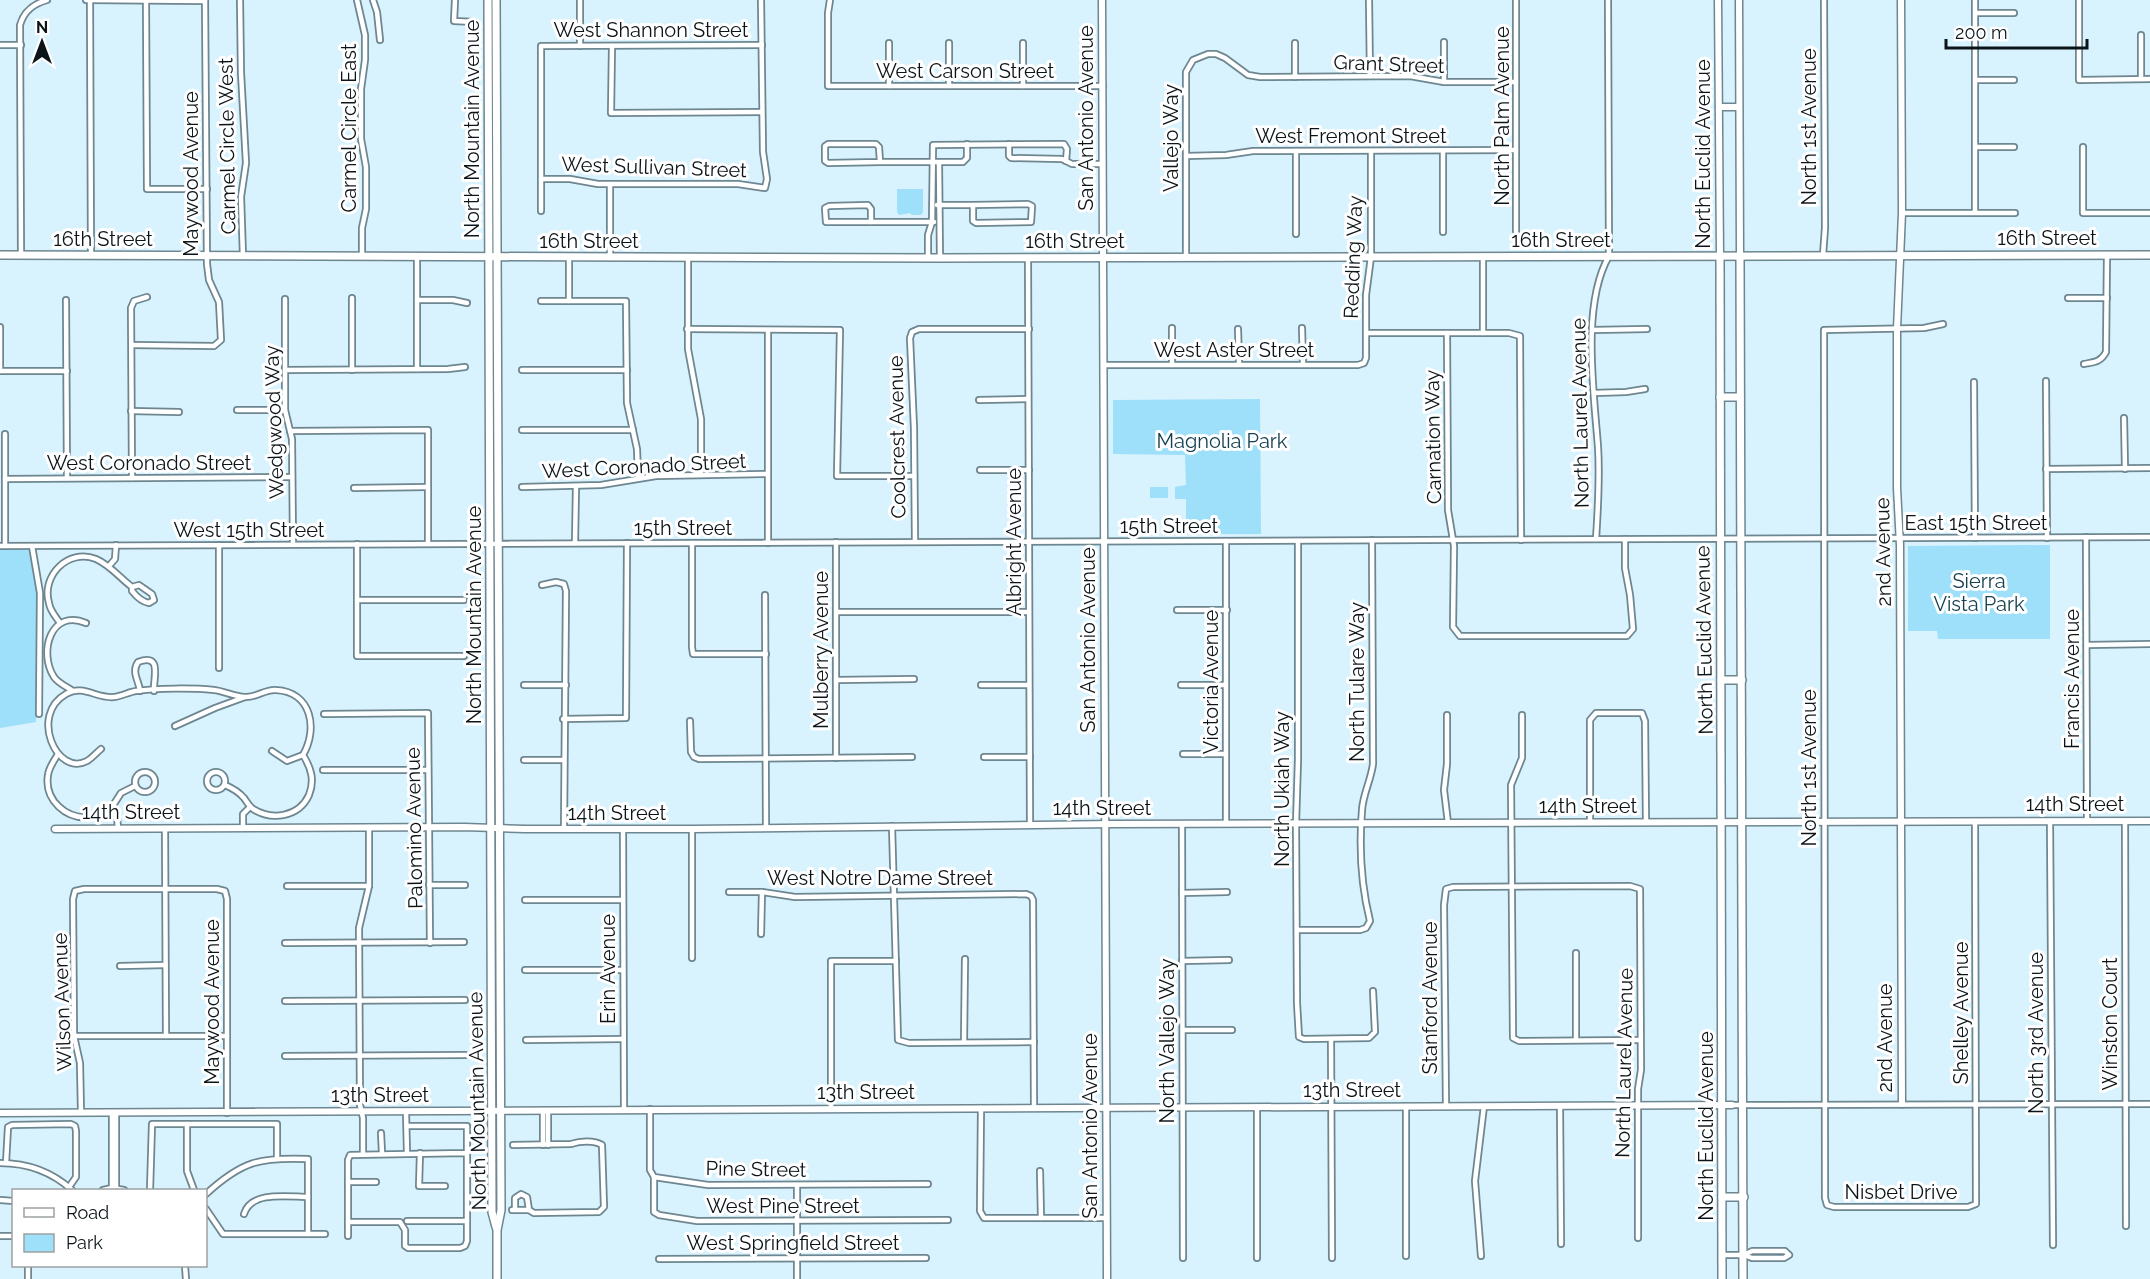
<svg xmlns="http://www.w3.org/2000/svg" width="2150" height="1279" viewBox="0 0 2150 1279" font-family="Raleway,sans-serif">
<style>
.green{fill:#9edff9}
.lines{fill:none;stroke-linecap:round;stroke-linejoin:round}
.street-casing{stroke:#6e8690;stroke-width:8}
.secondary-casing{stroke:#6e8690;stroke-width:9}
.primary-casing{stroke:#6e8690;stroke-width:10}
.street{stroke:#fff;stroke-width:4.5}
.secondary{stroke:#fff;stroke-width:6}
.primary{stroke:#fff;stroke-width:7}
.labels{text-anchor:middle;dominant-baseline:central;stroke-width:6;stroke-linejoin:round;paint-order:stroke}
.street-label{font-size:20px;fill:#0b1418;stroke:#fff}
.park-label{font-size:20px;fill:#154150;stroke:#fff}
</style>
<rect width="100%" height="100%" fill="#d8f2fe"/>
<g class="green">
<path d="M 897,189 L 923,189 L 923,212 L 921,215 L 912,215 L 910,213 L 899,215 L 897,212 Z"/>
<path d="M 1260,399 L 1261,534 L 1186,534 L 1186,499 L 1175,499 L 1175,487 L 1186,485 L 1185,455 L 1113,454 L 1113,400 Z"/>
<rect x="1150" y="487" width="18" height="11"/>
<path d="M 2050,545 L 2050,639 L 1938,639 L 1937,631 L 1908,631 L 1908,546 Z"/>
<path d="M 0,550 L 29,550 L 37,586 L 38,601 L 36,722 L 0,728 Z"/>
</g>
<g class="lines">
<defs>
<g id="street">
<path d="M 86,0 L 205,1"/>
<path d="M 90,0 L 91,255"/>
<path d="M 240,0 L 241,73 L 246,163 L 241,197 L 243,256"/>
<path d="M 357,0 L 365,35 L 365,60 L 361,89 L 361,139 L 366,167 L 366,209 L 362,228 L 362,256"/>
<path d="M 373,0 L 377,12 L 380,40"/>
<path d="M 455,0 L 454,21 L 475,22"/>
<path d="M 830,0 L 828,13 L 828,86 L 1103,86"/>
<path d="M 1369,0 L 1370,76"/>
<path d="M 1516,0 L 1516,231"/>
<path d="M 1975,0 L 1975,212"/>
<path d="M 2079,0 L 2079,80 L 2150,79"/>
<path d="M 146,1 L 147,189 L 207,189"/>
<path d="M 1975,13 L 2014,13"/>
<path d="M 2141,35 L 2141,79"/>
<path d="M 1444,42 L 1444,82"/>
<path d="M 889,43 L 889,86"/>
<path d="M 949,43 L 949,86"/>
<path d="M 1023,43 L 1023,86"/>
<path d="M 1295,43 L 1295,77"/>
<path d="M 0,45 L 21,45"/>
<path d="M 580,46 L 580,0"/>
<path d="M 612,46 L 611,113 L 762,112"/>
<path d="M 1975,80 L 2014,80"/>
<path d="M 828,144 L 876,144 L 879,147 L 880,162 L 828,163 L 825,161 L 825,146 Z"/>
<path d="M 1009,144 L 1009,156 L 1011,158 L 1062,159 L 1072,164 L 1103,164"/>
<path d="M 1975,147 L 2014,147"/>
<path d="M 2083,147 L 2083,213 L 2150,213"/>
<path d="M 1296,151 L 1296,234"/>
<path d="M 1443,151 L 1443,232"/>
<path d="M 1186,156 L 1226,155 L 1253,151 L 1516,150"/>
<path d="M 880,162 L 963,162 L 967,158 L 967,144"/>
<path d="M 939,163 L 940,258"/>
<path d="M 541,179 L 570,179 L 598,184 L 738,184 L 765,188 L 767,179 L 763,152 L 761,0"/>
<path d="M 1028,204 L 1032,206 L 1031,222 L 976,223 L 973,221 L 973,205 Z"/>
<path d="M 868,205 L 871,209 L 871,222 L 826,222 L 825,208 L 829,206 Z"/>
<path d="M 937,205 L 973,205"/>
<path d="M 541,211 L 541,46 L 762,45"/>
<path d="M 1902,213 L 2015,213"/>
<path d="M 871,222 L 934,222"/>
<path d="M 21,255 L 20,25 C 24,11 33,4 47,0"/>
<path d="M 1823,255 L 1825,228 L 1824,0"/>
<path d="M 569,258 L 569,301"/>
<path d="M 610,258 L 610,184"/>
<path d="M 688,258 L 688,349 L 701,419 L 701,475"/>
<path d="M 928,258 L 928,235 L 932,222 L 933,145 L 1064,144 L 1067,149 L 1066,161"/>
<path d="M 1028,258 L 1030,825"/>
<path d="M 1186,258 L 1186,72 L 1193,60 L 1208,54 L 1216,54 L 1225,58 L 1248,75 L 1260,77 L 1410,76 L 1444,82 L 1516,82"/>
<path d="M 2068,298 L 2107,298"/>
<path d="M 285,299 L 285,410 L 292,439 L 293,544"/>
<path d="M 66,300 L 67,478"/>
<path d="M 417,300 L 453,300 L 467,303"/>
<path d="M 541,301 L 626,301 L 627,403 L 637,449 L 638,477"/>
<path d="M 1943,324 L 1924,328 L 1824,330 L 1825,1198 L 1827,1205 L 1834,1207 L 1968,1207 L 1976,1204 L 1975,821"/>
<path d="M 0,327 L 0,371"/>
<path d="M 1172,328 L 1172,365"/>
<path d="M 1302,328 L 1303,364"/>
<path d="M 687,329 L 840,330 L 837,476 L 914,476"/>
<path d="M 1238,329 L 1239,364"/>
<path d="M 768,330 L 768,543"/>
<path d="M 1593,330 L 1647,329"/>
<path d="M 1366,333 L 1509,333 L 1520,336 L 1521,540"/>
<path d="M 1447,333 L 1448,510 L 1454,546 L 1453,627 L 1460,636 L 1627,636 L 1633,629 L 1630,595 L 1625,568 L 1625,539"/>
<path d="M 1483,333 L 1483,256"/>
<path d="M 132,345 L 214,346 L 221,340 L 219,302 L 209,280 L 207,264 L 205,0"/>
<path d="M 2084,364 C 2094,362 2101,362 2106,352 L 2107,255"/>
<path d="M 1103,365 L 1358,365 L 1364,363 L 1366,358 L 1366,295 L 1371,257 L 1371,151"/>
<path d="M 417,369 L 417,257"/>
<path d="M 285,370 L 448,369 L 465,367"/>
<path d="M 352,370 L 352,298"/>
<path d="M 522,370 L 627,370"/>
<path d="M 0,371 L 67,371"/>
<path d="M 2046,381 L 2047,538"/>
<path d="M 1974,382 L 1975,538"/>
<path d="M 1594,393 L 1626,392 L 1645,389"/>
<path d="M 979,400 L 1028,399"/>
<path d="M 237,410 L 285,410"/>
<path d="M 131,411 L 179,412"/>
<path d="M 2124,418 L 2125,469"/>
<path d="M 522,430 L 633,430"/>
<path d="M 290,431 L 428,430 L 428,543"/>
<path d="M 5,434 L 5,546"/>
<path d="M 2046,469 L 2150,468"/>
<path d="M 980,470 L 1029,470"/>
<path d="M 132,478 L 131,308 L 134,301 L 147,297"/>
<path d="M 5,479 L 292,477"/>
<path d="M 522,487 L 601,485 L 656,476 L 768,474"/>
<path d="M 354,488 L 428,487"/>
<path d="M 2086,537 L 2087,821"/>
<path d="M 1596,539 C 1598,509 1600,478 1598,447 C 1594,392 1581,305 1609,256 L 1608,0"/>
<path d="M 1298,541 L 1298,760 L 1296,824 L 1297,1003 L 1299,1037 L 1304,1039 L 1369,1038 L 1375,1032 L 1373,991"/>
<path d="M 836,542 L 836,758"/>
<path d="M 915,542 L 914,428 L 910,338 L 912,332 L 919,329 L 1029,329"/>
<path d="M 575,543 L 576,486"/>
<path d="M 692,543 L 692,647 L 693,654 L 766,654"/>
<path d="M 357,544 L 357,656 L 464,656"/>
<path d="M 219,545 L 219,668"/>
<path d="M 0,546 L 2150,537"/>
<path d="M 32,546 L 40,593 L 39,714"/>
<path d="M 109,566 L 115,559 L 116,545"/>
<path d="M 542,585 L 556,582 L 564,584 L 566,591 L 564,829"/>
<path d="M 765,595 L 766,828"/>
<path d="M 357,600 L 464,600"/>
<path d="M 1177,610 L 1227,610"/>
<path d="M 837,612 L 1029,612"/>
<path d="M 60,623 C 56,617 50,611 49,603 C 41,576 68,548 96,559 C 110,565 120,578 132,587 L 132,591 C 136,596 143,602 149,603 L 154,600 L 152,594 L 139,585 L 132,587"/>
<path d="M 2087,645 L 2150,644"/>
<path d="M 837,680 L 914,679"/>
<path d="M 524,685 L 566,685"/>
<path d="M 981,685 L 1029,685"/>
<path d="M 1181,685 L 1225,685"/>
<path d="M 73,691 C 67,687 58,683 54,677 C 38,652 51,608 86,623"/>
<path d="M 140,691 C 139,680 131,673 138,662 C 163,653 153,678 154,691"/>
<path d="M 324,714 L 428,713 L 430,943"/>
<path d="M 1447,715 L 1447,764 L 1444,790 L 1448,823"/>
<path d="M 1522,715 L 1522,758 L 1511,785 L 1513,1038 L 1519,1041 L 1640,1040"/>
<path d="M 563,719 L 626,718 L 627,543"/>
<path d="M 690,721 L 691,752 L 694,757 L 699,759 L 912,757"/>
<path d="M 175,726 L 215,708 L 245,697"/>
<path d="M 101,749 C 96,753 92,758 87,761 C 57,777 29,715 66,694 C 83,684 97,699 114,697 C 122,696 129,692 136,691 C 156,688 194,688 214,690 C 224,691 235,697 245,697 C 256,698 265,689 276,690 C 312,692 318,729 303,755 C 311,768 315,780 309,795 C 299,817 272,821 253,809 C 249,806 247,802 244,798 C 239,792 232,788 225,785"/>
<path d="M 272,751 L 287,761 L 303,755"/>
<path d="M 58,754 C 54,761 49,767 48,775 C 44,800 66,820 91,817 C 98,816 105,810 112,807"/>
<path d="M 1183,754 L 1225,754"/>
<path d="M 984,757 L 1030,757"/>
<path d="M 524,760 L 564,760"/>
<path d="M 323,770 L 428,770"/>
<circle cx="145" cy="782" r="10"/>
<circle cx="216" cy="781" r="9"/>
<path d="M 112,807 L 121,793 L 135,786"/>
<path d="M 112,807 L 117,817 L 118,828"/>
<path d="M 2050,821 L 2053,1245"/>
<path d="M 2125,821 L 2126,1226"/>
<path d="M 1590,822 L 1590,720 L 1596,713 L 1642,713 L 1645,721 L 1646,822"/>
<path d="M 1182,824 L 1183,1258"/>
<path d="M 1226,824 L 1226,541"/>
<path d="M 892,826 L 898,1040 L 909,1043 L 1034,1042"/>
<path d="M 165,828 L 166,1036"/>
<path d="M 243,828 L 243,814 L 250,807"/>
<path d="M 623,829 L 624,1109"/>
<path d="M 692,829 L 692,958"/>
<path d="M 429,885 L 465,885"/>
<path d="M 287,886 L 369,886"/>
<path d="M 729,892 L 762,892 L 795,897 L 1026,894 L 1031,896 L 1033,900 L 1034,1107"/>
<path d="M 1182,893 L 1227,892"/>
<path d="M 525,900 L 623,900"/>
<path d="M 1297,930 L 1360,930 L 1366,928 L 1370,921 C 1361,885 1359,847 1362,810 C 1363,794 1371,780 1373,764 L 1372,540"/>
<path d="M 761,934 L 762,892"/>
<path d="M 285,943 L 464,942"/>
<path d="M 1576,953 L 1576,1040"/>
<path d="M 1182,961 L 1229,960"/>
<path d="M 120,966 L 165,965"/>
<path d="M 525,970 L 623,970"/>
<path d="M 285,1001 L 465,1000"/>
<path d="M 1183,1030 L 1232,1030"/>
<path d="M 74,1036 L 227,1036"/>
<path d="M 1331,1039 L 1332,1258"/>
<path d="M 526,1040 L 623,1039"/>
<path d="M 964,1042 L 965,959"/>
<path d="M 285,1056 L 465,1055"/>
<path d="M 1732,1105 L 2150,1104"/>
<path d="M 1446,1106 L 1444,905 L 1446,889 L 1453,887 L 1630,886 L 1640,889 L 1641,1070 L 1638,1089 L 1638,1238"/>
<path d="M 1560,1106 L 1561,1244"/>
<path d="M 981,1108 L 980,1211 L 984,1218 L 1107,1218"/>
<path d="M 650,1109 L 650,1170 L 654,1177 L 708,1185 L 928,1184"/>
<path d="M 831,1109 L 831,961 L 896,961"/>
<path d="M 406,1112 L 407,1153"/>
<path d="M 81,1113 L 80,1063 L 74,1036 L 73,899 L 75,891 L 84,889 L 217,889 L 225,891 L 227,899 L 227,1113"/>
<path d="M 187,1124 L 187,1171 L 194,1190"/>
<path d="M 407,1126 L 467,1126 L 467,1241 L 465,1246 L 460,1248 L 408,1248 L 405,1246 L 405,1230 L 400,1222 L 348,1222 L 348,1160 L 350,1155 L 466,1153"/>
<path d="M 381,1133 L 382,1153"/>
<path d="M 543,1145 L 543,1110"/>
<path d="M 548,1145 L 548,1110"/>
<path d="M 363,1153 L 363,1118 L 360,1105 L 359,928 L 369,886 L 369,827"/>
<path d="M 420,1153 L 419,1186 L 445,1186"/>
<path d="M 0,1163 C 28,1163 52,1172 72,1190"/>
<path d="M 6,1163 L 8,1127 L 12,1125 L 71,1124 L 75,1126 L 76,1131 L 76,1177 L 69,1187"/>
<path d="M 1040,1171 L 1041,1218"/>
<path d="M 654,1177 L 654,1212 L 659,1215 L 697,1221 L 948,1220"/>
<path d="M 348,1182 L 376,1182"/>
<path d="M 797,1186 L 797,1279"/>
<path d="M 112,1188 L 112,1113"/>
<path d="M 116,1188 L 116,1113"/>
<path d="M 103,1190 L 112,1188 L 124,1190"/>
<path d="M 150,1190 L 152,1124 L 277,1124 L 277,1159"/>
<path d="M 206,1194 C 242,1161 260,1157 308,1159 L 308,1234"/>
<path d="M 0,1200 L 14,1201"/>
<path d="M 206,1209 L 223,1234 L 325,1234"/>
<path d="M 515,1209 L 515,1198 L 521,1194 L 527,1197 L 529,1210"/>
<path d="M 512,1210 L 529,1210 L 534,1213 L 599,1212 L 604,1207 L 602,1145 C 594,1140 580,1141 571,1144 L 513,1145"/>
<path d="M 244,1214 C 251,1190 290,1197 308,1197"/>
<path d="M 407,1221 L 467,1221"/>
<path d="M 0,1236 L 14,1236"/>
<path d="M 348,1236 L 348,1222"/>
<path d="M 1722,1255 L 1744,1255 L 1752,1258 L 1784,1258 L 1789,1255"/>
<path d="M 1744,1255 L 1752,1251 L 1785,1251 L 1789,1255"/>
<path d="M 1406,1256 L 1406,1106"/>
<path d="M 1481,1256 L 1475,1181 L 1484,1106"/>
<path d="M 1257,1258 L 1257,1107"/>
<path d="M 659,1259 L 926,1258"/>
<path d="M 28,1266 L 28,1279"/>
<path d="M 185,1266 L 186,1279"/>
</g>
<g id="secondary">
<path d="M 1102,0 L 1107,1279"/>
<path d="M 1718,0 L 1720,255"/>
<path d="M 1739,0 L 1740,255"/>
<path d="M 1901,0 L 1902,213 L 1897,329 L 1897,488 L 1900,545 L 1902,1104"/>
<path d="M 1719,107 L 1739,107"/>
<path d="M 55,829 L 464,827 L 525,829 L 692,829 L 1114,824 L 2150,821"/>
<path d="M 0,1113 L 1732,1105"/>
</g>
<g id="primary">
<path d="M 488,0 L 492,1212 L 496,1227"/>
<path d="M 496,0 L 501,1210 L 497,1230 L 497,1279"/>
<path d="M 0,255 L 940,258 L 2150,255"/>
<path d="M 1720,255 L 1722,1279"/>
<path d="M 1740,255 L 1743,1279"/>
<path d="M 1720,397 L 1740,397"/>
<path d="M 1721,680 L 1742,680"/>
<path d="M 1722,1197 L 1744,1197"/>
</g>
</defs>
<use href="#street" class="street-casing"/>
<use href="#secondary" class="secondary-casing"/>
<use href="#primary" class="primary-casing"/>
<use href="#street" class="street"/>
<use href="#secondary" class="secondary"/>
<use href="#primary" class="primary"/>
</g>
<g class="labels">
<g class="street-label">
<text x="651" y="30">West Shannon Street</text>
<text transform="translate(1389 64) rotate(2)">Grant Street</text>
<text x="965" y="71">West Carson Street</text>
<text transform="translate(1502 116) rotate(-90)">North Palm Avenue</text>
<text transform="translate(1086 118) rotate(-90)">San Antonio Avenue</text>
<text transform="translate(1809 127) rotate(-90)">North 1st Avenue</text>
<text transform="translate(349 128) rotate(-90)">Carmel Circle East</text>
<text transform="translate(472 129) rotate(-90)">North Mountain Avenue</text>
<text x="1351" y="136">West Fremont Street</text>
<text transform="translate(1171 138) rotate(-90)">Vallejo Way</text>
<text transform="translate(227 146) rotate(-91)">Carmel Circle West</text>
<text transform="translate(1703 154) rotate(-90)">North Euclid Avenue</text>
<text transform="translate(654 167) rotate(2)">West Sullivan Street</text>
<text transform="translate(191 174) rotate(-90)">Maywood Avenue</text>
<text x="2047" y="238">16th Street</text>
<text x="103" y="239">16th Street</text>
<text x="1561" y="240">16th Street</text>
<text x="589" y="241">16th Street</text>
<text x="1075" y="241">16th Street</text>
<text transform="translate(1353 257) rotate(-88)">Redding Way</text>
<text x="1234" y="350">West Aster Street</text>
<text transform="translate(1580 413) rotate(-91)">North Laurel Avenue</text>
<text transform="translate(274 422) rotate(-92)">Wedgwood Way</text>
<text transform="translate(897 437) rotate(-91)">Coolcrest Avenue</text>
<text transform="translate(1433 437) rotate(-91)">Carnation Way</text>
<text x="149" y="463">West Coronado Street</text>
<text transform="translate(644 466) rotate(-3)">West Coronado Street</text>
<text x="1976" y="523">East 15th Street</text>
<text x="1169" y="526">15th Street</text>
<text x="683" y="528">15th Street</text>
<text x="249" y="530">West 15th Street</text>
<text transform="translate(1014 542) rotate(-90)">Albright Avenue</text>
<text transform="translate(1883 552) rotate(-91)">2nd Avenue</text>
<text transform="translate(474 615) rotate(-90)">North Mountain Avenue</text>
<text transform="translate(1088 640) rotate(-90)">San Antonio Avenue</text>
<text transform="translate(1704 640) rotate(-91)">North Euclid Avenue</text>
<text transform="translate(821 650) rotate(-90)">Mulberry Avenue</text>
<text transform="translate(2072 679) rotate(-90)">Francis Avenue</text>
<text transform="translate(1211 682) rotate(-90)">Victoria Avenue</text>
<text transform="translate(1357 682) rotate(-90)">North Tulare Way</text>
<text transform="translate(1809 768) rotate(-90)">North 1st Avenue</text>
<text transform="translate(1282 789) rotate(-90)">North Ukiah Way</text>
<text x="2075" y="804">14th Street</text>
<text x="1588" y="806">14th Street</text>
<text x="1102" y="808">14th Street</text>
<text x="131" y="812">14th Street</text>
<text x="617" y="813">14th Street</text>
<text transform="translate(414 828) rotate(-91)">Palomino Avenue</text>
<text x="880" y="878">West Notre Dame Street</text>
<text transform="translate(608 969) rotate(-90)">Erin Avenue</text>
<text transform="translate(1430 998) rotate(-90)">Stanford Avenue</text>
<text transform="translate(62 1002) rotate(-92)">Wilson Avenue</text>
<text transform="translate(212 1002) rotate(-90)">Maywood Avenue</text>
<text transform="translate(1961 1013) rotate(-90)">Shelley Avenue</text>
<text transform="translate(2110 1024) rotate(-90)">Winston Court</text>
<text transform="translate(2036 1033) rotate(-90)">North 3rd Avenue</text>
<text transform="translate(1885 1038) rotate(-90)">2nd Avenue</text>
<text transform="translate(1167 1041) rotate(-90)">North Vallejo Way</text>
<text transform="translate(1624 1063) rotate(-89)">North Laurel Avenue</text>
<text x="1352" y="1090">13th Street</text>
<text x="866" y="1092">13th Street</text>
<text x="380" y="1095">13th Street</text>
<text transform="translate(477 1101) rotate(-91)">North Mountain Avenue</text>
<text transform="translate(1090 1126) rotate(-90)">San Antonio Avenue</text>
<text transform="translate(1706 1126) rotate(-90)">North Euclid Avenue</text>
<text transform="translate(756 1169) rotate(1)">Pine Street</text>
<text x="1901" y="1192">Nisbet Drive</text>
<text x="783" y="1206">West Pine Street</text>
<text x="793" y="1243">West Springfield Street</text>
</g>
<g class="park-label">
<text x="1222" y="441">Magnolia Park</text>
<text x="1979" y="581">Sierra<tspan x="1979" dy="23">Vista Park</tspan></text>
</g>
</g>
<rect x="12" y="1189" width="195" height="78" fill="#ffffff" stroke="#9da1a3" stroke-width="1.5"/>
<rect x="24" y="1208" width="30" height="9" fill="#ffffff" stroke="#9da1a3" stroke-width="1.5"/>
<text x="66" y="1219" font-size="18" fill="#0b1418">Road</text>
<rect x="24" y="1234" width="30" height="18" fill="#9edff9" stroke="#9da1a3" stroke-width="1.5"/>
<text x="66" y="1249" font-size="18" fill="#0b1418">Park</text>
<g transform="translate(42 42)" stroke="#ffffff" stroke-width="4.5" paint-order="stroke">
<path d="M0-4.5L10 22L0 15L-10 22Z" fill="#0b1418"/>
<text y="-9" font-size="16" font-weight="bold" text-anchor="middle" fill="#0b1418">N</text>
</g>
<path d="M1946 39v9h141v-9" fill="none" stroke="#0b1418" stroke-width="3"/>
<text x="1955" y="39" font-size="18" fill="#0b1418" stroke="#ffffff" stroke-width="4.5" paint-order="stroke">200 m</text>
</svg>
